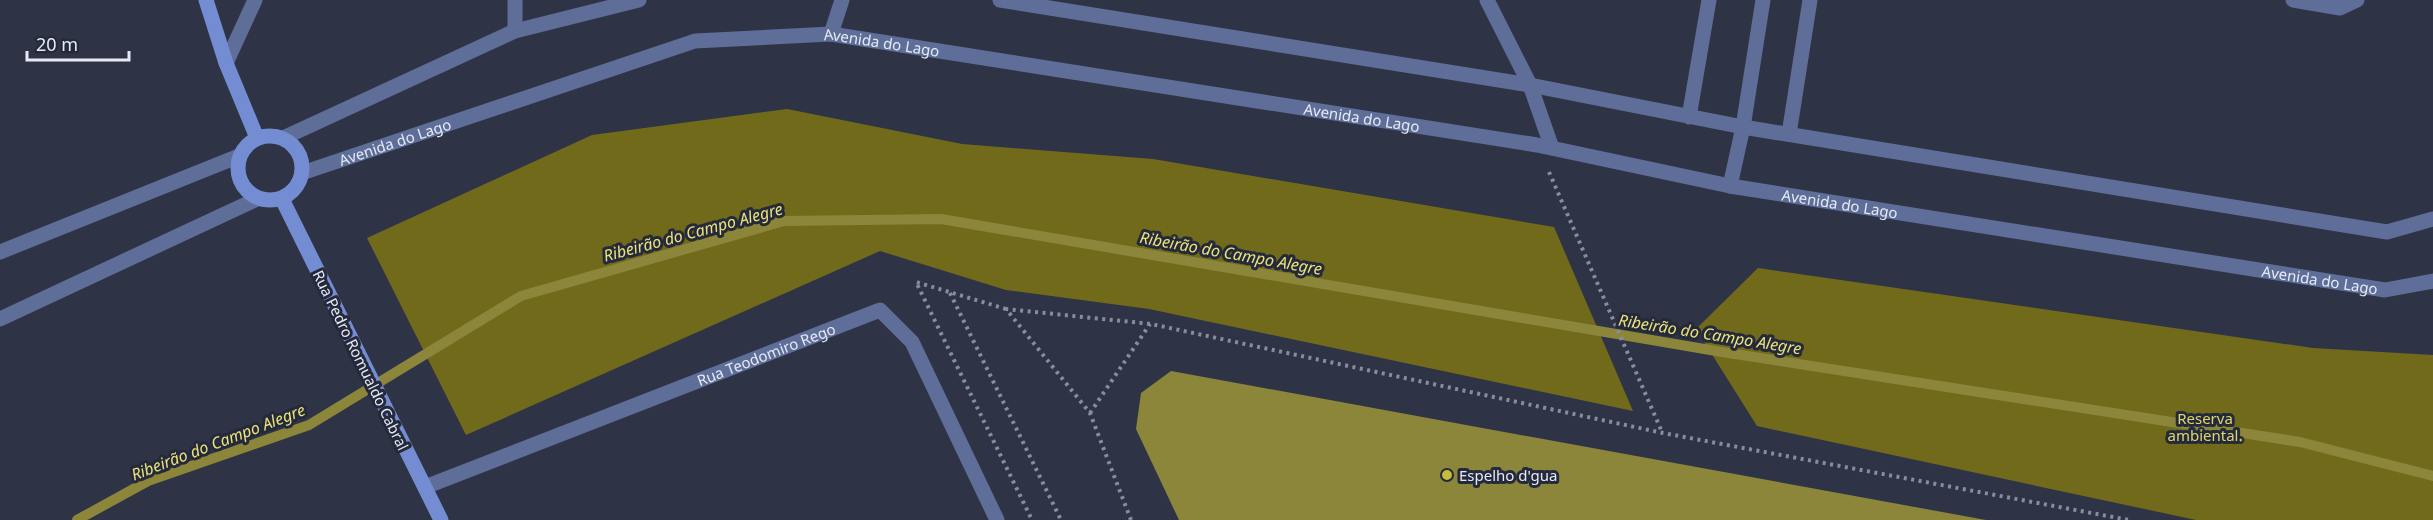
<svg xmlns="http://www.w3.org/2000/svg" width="2433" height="520" viewBox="0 0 2433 520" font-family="'Noto Sans',sans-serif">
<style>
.forest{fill:#716a1b}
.water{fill:#8c863a}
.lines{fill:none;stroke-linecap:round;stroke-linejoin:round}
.stream{stroke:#8c863a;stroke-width:10}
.path{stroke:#878d9c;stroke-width:4;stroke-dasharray:3 4.5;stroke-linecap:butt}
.lane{stroke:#5e6e99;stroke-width:15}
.street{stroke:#5e6e99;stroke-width:15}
.secondary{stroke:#748dd2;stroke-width:15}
.poi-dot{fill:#c7bb3c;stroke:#242a3b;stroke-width:2}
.labels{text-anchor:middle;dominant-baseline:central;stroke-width:6;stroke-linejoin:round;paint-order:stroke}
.street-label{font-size:15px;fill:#e5eaf5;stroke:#242a3b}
.park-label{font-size:15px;fill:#dfd66e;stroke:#242a3b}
.poi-label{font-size:15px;fill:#e5eaf5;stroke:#242a3b;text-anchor:start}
.water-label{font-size:16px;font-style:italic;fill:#ece37a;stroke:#242a3b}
</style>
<rect width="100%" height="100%" fill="#2e3446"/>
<g class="forest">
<path d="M 787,109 L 962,144 L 1153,159 L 1554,227 L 1633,411 L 1149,309 L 1006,290 L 880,251 L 466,435 L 367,238 L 592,135 Z"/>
<path d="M 1758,268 L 2313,348 L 2433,355 L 2433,520 L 2196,520 L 1757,426 L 1696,329 Z"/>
</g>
<path class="water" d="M 1171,371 L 1986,520 L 1179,520 L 1136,429 L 1141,393 Z"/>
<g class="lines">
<path class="stream" d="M 77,520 L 148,481 L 309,425 L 521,296 L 784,221 L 941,219 L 1722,352 L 2300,442 L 2433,476"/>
<g class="path">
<path d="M 1549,172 L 1662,432"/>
<path d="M 950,293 L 1061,520"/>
<path d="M 1006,309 L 916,282 L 1032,520"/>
<path d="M 1090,413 L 1150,324"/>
<path d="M 1131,520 L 1090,413 L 1006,309 L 1151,324 L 1663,433 L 2129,520"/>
</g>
<g class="lane">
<path d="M 2293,0 L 2340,8 L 2357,0"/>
<path d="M 1689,117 L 1709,0"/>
<path d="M 1789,134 L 1810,0"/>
<path d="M 1730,186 L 1743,127 L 1763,0"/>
</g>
<g class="street">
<path d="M 1000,0 L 1530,85 L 1743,127 L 2387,232 L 2433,219"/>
<path d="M 1487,0 L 1530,85 L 1552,148"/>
<path d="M 515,31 L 515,0"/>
<path d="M 831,34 L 842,0"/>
<path d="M 226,63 L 255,0"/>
<path d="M 283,138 L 515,31 L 639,0"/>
<path id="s1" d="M 302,173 L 695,41 L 831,34 L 1537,145 L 1730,186 L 2385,290 L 2433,281"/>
<path d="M 0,252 L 239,156"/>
<path d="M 0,319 L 257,199"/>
<path id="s2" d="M 425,487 L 880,310 L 912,342 L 997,520"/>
</g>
<g class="secondary">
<path d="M 206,0 L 226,63 L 257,138"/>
<circle cx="270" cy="168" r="32"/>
<path d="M 282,199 L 441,520"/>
</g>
</g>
<circle class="poi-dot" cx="1447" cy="475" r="6"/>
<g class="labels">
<g class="street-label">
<text stroke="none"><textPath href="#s1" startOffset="602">Avenida do Lago</textPath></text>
<text stroke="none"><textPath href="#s1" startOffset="1088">Avenida do Lago</textPath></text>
<text stroke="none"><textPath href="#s1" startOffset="98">Avenida do Lago</textPath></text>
<text stroke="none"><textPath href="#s1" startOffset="1574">Avenida do Lago</textPath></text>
<text stroke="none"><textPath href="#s1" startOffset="2060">Avenida do Lago</textPath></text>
<text stroke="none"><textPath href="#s2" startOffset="366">Rua Teodomiro Rego</textPath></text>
<text transform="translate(361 360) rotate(64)">Rua Pedro Romualdo Cabral</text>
</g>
<g class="park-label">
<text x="2205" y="418">Reserva<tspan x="2205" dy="17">ambiental.</tspan></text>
</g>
<g class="poi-label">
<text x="1459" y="475">Espelho d'gua</text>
</g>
<g class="water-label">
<text transform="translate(693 232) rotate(-15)">Ribeirão do Campo Alegre</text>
<text transform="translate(1231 253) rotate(10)">Ribeirão do Campo Alegre</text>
<text transform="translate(1710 334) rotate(9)">Ribeirão do Campo Alegre</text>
<text transform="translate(218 442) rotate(-21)">Ribeirão do Campo Alegre</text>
</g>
</g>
<path d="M27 51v9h102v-9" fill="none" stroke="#e5eaf5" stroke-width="3"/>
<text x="36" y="51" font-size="18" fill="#e5eaf5" stroke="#242a3b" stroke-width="4.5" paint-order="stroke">20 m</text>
</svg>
